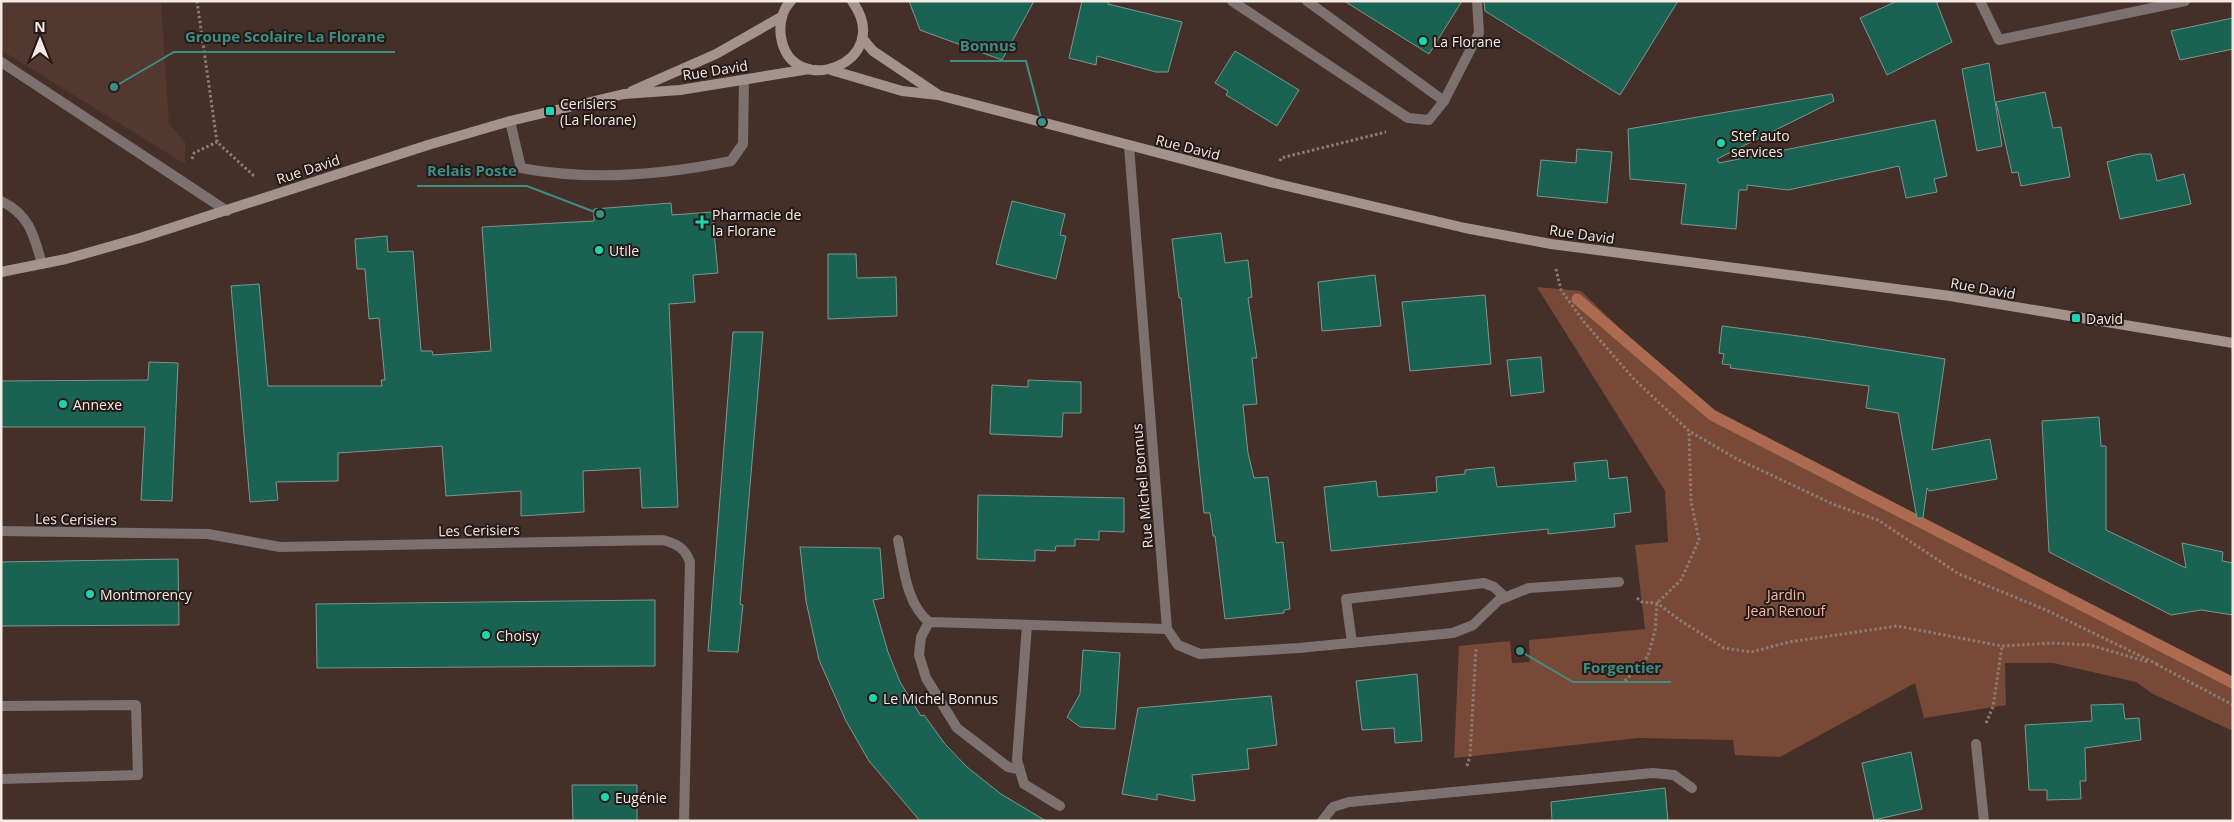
<svg xmlns="http://www.w3.org/2000/svg" width="2234" height="822" viewBox="0 0 2234 822" font-family="'Open Sans',sans-serif">
<style>
.built{fill:#52382e}
.green{fill:#784937}
.lines{fill:none;stroke-linecap:round;stroke-linejoin:round}
.stream{stroke:#ac6a51;stroke-width:11}
.building{fill:#1a6252;stroke:#7c968e}
.path{stroke:#8c7b74;stroke-width:3;stroke-dasharray:2.5 2.5;stroke-linecap:butt}
.service{stroke:#7c716e;stroke-width:10}
.minor{stroke:#7c716e;stroke-width:10}
.secondary{stroke:#a4938d;stroke-width:10}
.poi-dot{fill:#1dd5b1;stroke:#241a17;stroke-width:2}
.labels{text-anchor:middle;dominant-baseline:central;stroke-width:4;stroke-linejoin:round;paint-order:stroke}
.poi-label{font-size:14px;fill:#f7e9e4;stroke:#241a17;text-anchor:start}
.street-label{font-size:14px;fill:#f7e9e4;stroke:#241a17}
.park-label{font-size:14px;fill:#f5baa5;stroke:#241a17}
.leader{fill:none;stroke:#3d8d86;stroke-width:2}
.callout-dot{fill:#3d8d86;stroke:#241a17;stroke-width:2}
.callout-label{font-size:15px;text-anchor:middle;font-weight:bold;fill:#3d8d86;stroke:#241a17;stroke-width:4;stroke-linejoin:round;paint-order:stroke}
</style>
<rect width="100%" height="100%" fill="#443029"/>
<path class="built" d="M 1,1 L 161,1 L 169,124 L 185,142 L 185,164 L 1,50 Z"/>
<path class="green" d="M 1537,287 L 1581,291 L 1714,419 L 2233,678 L 2233,731 L 2153,694 L 2136,682 L 2053,663 L 2005,663 L 2006,705 L 1924,718 L 1915,683 L 1780,757 L 1735,755 L 1733,740 L 1638,738 L 1454,758 L 1459,646 L 1510,641 L 1512,663 L 1530,662 L 1529,640 L 1645,629 L 1635,545 L 1668,542 L 1665,491 Z"/>
<g class="lines">
<path class="stream" d="M 1577,299 L 1712,415 L 2233,683"/>
</g>
<g class="building">
<path d="M 909,1 L 1034,1 L 1002,60 L 920,30 Z"/>
<path d="M 1082,1 L 1108,1 L 1108,4 L 1182,22 L 1168,72 L 1156,72 L 1097,56 L 1096,65 L 1069,58 Z"/>
<path d="M 1344,1 L 1462,1 L 1429,54 Z"/>
<path d="M 1484,1 L 1678,1 L 1620,95 L 1485,11 Z"/>
<path d="M 1897,1 L 1936,1 L 1952,42 L 1887,75 L 1860,18 Z"/>
<path d="M 2233,18 L 2233,49 L 2180,60 L 2171,31 Z"/>
<path d="M 1235,51 L 1299,90 L 1277,126 L 1226,95 L 1228,91 L 1215,83 Z"/>
<path d="M 1989,63 L 2002,146 L 1977,151 L 1962,69 Z"/>
<path d="M 2045,92 L 2053,128 L 2061,127 L 2070,177 L 2021,186 L 2018,172 L 2012,173 L 1996,102 Z"/>
<path d="M 1832,94 L 1834,101 L 1717,159 L 1719,163 L 1935,120 L 1947,176 L 1934,179 L 1937,192 L 1906,198 L 1899,166 L 1788,190 L 1747,185 L 1747,190 L 1739,190 L 1736,229 L 1681,224 L 1686,184 L 1630,179 L 1628,129 Z"/>
<path d="M 1577,149 L 1612,152 L 1607,203 L 1537,196 L 1541,160 L 1576,163 Z"/>
<path d="M 2139,154 L 2151,154 L 2157,181 L 2184,174 L 2191,204 L 2120,219 L 2107,162 Z"/>
<path d="M 1012,201 L 1065,214 L 1060,235 L 1066,236 L 1056,279 L 996,264 Z"/>
<path d="M 671,203 L 672,215 L 712,212 L 718,273 L 693,275 L 695,302 L 669,304 L 678,507 L 642,508 L 640,468 L 583,471 L 584,512 L 521,516 L 521,491 L 446,496 L 442,446 L 338,453 L 338,481 L 276,482 L 278,500 L 250,502 L 231,286 L 259,284 L 268,386 L 382,386 L 381,380 L 385,380 L 379,318 L 369,319 L 365,269 L 357,269 L 355,239 L 387,236 L 388,252 L 413,251 L 421,351 L 432,351 L 433,355 L 491,351 L 482,227 L 594,221 L 594,209 Z"/>
<path d="M 1221,233 L 1225,263 L 1248,260 L 1252,297 L 1248,298 L 1257,358 L 1252,358 L 1257,404 L 1243,405 L 1248,453 L 1254,478 L 1268,477 L 1276,543 L 1283,542 L 1290,609 L 1284,610 L 1284,613 L 1225,619 L 1215,536 L 1213,536 L 1210,513 L 1204,513 L 1181,298 L 1179,298 L 1172,239 Z"/>
<path d="M 828,254 L 856,254 L 857,278 L 896,277 L 897,316 L 828,319 Z"/>
<path d="M 1375,275 L 1381,326 L 1322,331 L 1318,282 Z"/>
<path d="M 1485,295 L 1491,364 L 1410,371 L 1402,302 Z"/>
<path d="M 1722,326 L 1806,337 L 1945,359 L 1932,450 L 1990,439 L 1997,479 L 1929,491 L 1927,488 L 1923,518 L 1917,518 L 1898,413 L 1866,408 L 1869,386 L 1730,368 L 1731,365 L 1722,364 L 1724,354 L 1719,353 Z"/>
<path d="M 733,332 L 763,332 L 740,604 L 743,605 L 738,652 L 708,651 Z"/>
<path d="M 1541,357 L 1544,392 L 1511,396 L 1507,360 Z"/>
<path d="M 149,362 L 178,363 L 172,501 L 141,500 L 145,427 L 1,427 L 1,381 L 148,380 Z"/>
<path d="M 1028,380 L 1081,382 L 1081,413 L 1063,413 L 1062,437 L 990,434 L 992,385 L 1028,387 Z"/>
<path d="M 2099,417 L 2101,446 L 2106,446 L 2106,530 L 2186,568 L 2182,543 L 2223,552 L 2222,561 L 2233,563 L 2233,615 L 2201,610 L 2171,615 L 2049,552 L 2042,421 Z"/>
<path d="M 1607,460 L 1609,479 L 1627,477 L 1631,512 L 1614,514 L 1615,527 L 1548,534 L 1548,529 L 1331,551 L 1324,487 L 1376,481 L 1378,497 L 1437,492 L 1436,477 L 1465,474 L 1465,470 L 1494,467 L 1497,487 L 1576,481 L 1574,463 Z"/>
<path d="M 978,495 L 1124,498 L 1124,532 L 1099,531 L 1099,540 L 1075,539 L 1075,546 L 1056,546 L 1055,551 L 1035,550 L 1035,561 L 977,559 Z"/>
<path d="M 800,547 L 880,548 L 884,598 L 873,600 L 888,652 L 900,682 L 921,716 L 924,715 L 945,744 L 967,767 L 1001,794 L 1046,821 L 920,821 L 869,761 L 846,721 L 819,660 L 806,601 Z"/>
<path d="M 178,559 L 179,625 L 1,626 L 1,562 Z"/>
<path d="M 655,600 L 655,666 L 317,668 L 316,604 Z"/>
<path d="M 1083,650 L 1120,653 L 1115,729 L 1080,727 L 1067,717 L 1080,694 Z"/>
<path d="M 1417,674 L 1422,741 L 1395,743 L 1394,728 L 1362,730 L 1356,681 Z"/>
<path d="M 1271,696 L 1277,745 L 1247,749 L 1249,769 L 1192,775 L 1195,801 L 1157,794 L 1157,800 L 1122,794 L 1138,708 Z"/>
<path d="M 2123,704 L 2125,719 L 2139,718 L 2141,740 L 2085,748 L 2086,781 L 2080,781 L 2081,799 L 2047,800 L 2047,790 L 2029,790 L 2025,725 L 2092,721 L 2091,705 Z"/>
<path d="M 1911,752 L 1922,809 L 1874,820 L 1862,763 Z"/>
<path d="M 572,785 L 637,785 L 637,821 L 573,821 Z"/>
<path d="M 1665,788 L 1668,821 L 1552,821 L 1551,802 Z"/>
</g>
<g class="lines">
<g class="path">
<path d="M 197,1 L 217,142 L 254,176"/>
<path d="M 192,159 L 194,153 L 217,142"/>
<path d="M 1280,161 L 1281,158 L 1386,132"/>
<path d="M 1556,269 L 1561,290 L 1584,322 L 1633,378 L 1689,431 L 1737,459 L 1835,505 L 1878,520 L 1959,574 L 2046,610 L 2157,664"/>
<path d="M 1637,598 L 1642,602 L 1657,603 L 1681,621 L 1724,648 L 1751,652 L 1789,642 L 1897,626 L 2002,646 L 2052,643 L 2090,645 L 2148,662"/>
<path d="M 2156,664 L 2233,705"/>
<path d="M 1625,681 L 1648,656 L 1655,631 L 1657,603 L 1681,580 L 1699,540 L 1691,501 L 1689,431"/>
<path d="M 1986,723 L 1993,707 L 2002,646"/>
<path d="M 1467,766 L 1470,756 L 1476,648"/>
</g>
<g class="service">
<path d="M 1232,1 L 1408,118 L 1429,120 L 1444,101 L 1479,33 L 1477,1"/>
<path d="M 1307,1 L 1444,101"/>
<path d="M 1,62 L 227,211"/>
<path d="M 510,121 L 521,168 C 589,181 663,175 731,161 L 743,144 L 744,80"/>
<path d="M 1,201 C 30,215 34,236 42,264"/>
<path d="M 1,531 L 208,534 L 280,547 L 663,540 C 677,544 685,548 690,562 L 684,821"/>
<path d="M 898,540 C 904,569 906,603 929,622"/>
<path d="M 1027,625 L 1017,760 L 1024,784 L 1060,806"/>
<path d="M 1,706 L 136,705 L 138,775 L 1,779"/>
<path d="M 1018,769 L 1008,767 L 957,728 L 926,678 L 919,655 L 921,637 L 929,622 L 1167,629"/>
<path d="M 1322,821 L 1333,807 L 1349,802 L 1653,773 L 1674,775 L 1692,788"/>
</g>
<g class="minor">
<path d="M 1980,1 L 1999,40 L 2185,1"/>
<path d="M 1129,146 L 1167,629 L 1178,645 L 1200,654 L 1299,648 L 1453,633 L 1473,625 L 1499,600 L 1529,588 L 1619,582"/>
<path d="M 1352,643 L 1346,599 L 1484,583 L 1494,587 L 1505,597"/>
<path d="M 1976,744 L 1984,821"/>
</g>
<g class="secondary">
<path d="M 791,1 C 782,10 779,24 781,37 C 791,101 897,63 852,1"/>
<path d="M 862,38 L 873,51 L 937,94"/>
<path d="M 831,70 L 902,91 L 938,95 L 1274,183 L 1465,228 L 1551,244 L 1950,296 L 2233,343"/>
<path d="M 632,91 L 716,54 L 781,17"/>
<path d="M 1,272 L 66,259 L 140,238 L 428,145 L 510,121 L 624,94 L 680,90 L 809,69"/>
</g>
</g>
<g class="poi-dot">
<circle cx="1423" cy="41" r="5"/>
<rect x="545" y="106" width="10" height="10" rx="2.5"/>
<circle cx="1721" cy="143" r="5"/>
<path d="M699.5 214.5h5v5h5v5h-5v5h-5v-5h-5v-5h5z"/>
<circle cx="599" cy="250" r="5"/>
<rect x="2071" y="313" width="10" height="10" rx="2.5"/>
<circle cx="63" cy="404" r="5"/>
<circle cx="90" cy="594" r="5"/>
<circle cx="486" cy="635" r="5"/>
<circle cx="873" cy="698" r="5"/>
<circle cx="605" cy="797" r="5"/>
</g>
<g class="labels">
<g class="poi-label">
<text x="1433" y="41">La Florane</text>
<text x="560" y="103">Cerisiers<tspan x="560" dy="16">(La Florane)</tspan></text>
<text x="1731" y="135">Stef auto<tspan x="1731" dy="16">services</tspan></text>
<text x="712" y="214">Pharmacie de<tspan x="712" dy="16">la Florane</tspan></text>
<text x="609" y="250">Utile</text>
<text x="2086" y="318">David</text>
<text x="73" y="404">Annexe</text>
<text x="100" y="594">Montmorency</text>
<text x="496" y="635">Choisy</text>
<text x="883" y="698">Le Michel Bonnus</text>
<text x="615" y="797">Eugénie</text>
</g>
<g class="street-label">
<text transform="translate(715 70) rotate(-9)">Rue David</text>
<text transform="translate(1188 147) rotate(14)">Rue David</text>
<text transform="translate(308 169) rotate(-18)">Rue David</text>
<text transform="translate(1582 234) rotate(8)">Rue David</text>
<text transform="translate(1983 288) rotate(10)">Rue David</text>
<text transform="translate(1142 486) rotate(-95)">Rue Michel Bonnus</text>
<text transform="translate(76 519) rotate(1)">Les Cerisiers</text>
<text transform="translate(479 530) rotate(-1)">Les Cerisiers</text>
</g>
<g class="park-label">
<text x="1786" y="594">Jardin<tspan x="1786" dy="16">Jean Renouf</tspan></text>
</g>
</g>
<path class="leader" d="M114 87L174 52H395M1042 122L1026 61H950M600 214L527 186H417M1520 651L1573 682H1671"/>
<g class="callout-dot">
<circle cx="114" cy="87" r="5"/>
<circle cx="1042" cy="122" r="5"/>
<circle cx="600" cy="214" r="5"/>
<circle cx="1520" cy="651" r="5"/>
</g>
<g class="callout-label">
<text x="285" y="42">Groupe Scolaire La Florane</text>
<text x="988" y="51">Bonnus</text>
<text x="472" y="176">Relais Poste</text>
<text x="1622" y="673">Forgentier</text>
</g>
<rect width="2234" height="822" fill="none" stroke="#f7e9e4" stroke-width="5"/>
<g transform="translate(40 40)" stroke="#241a17" stroke-width="4" paint-order="stroke">
<path d="M0-4L9 19L0 12L-9 19Z" fill="#f7e9e4"/>
<text y="-8" font-size="14" font-weight="bold" text-anchor="middle" fill="#f7e9e4">N</text>
</g>
</svg>
